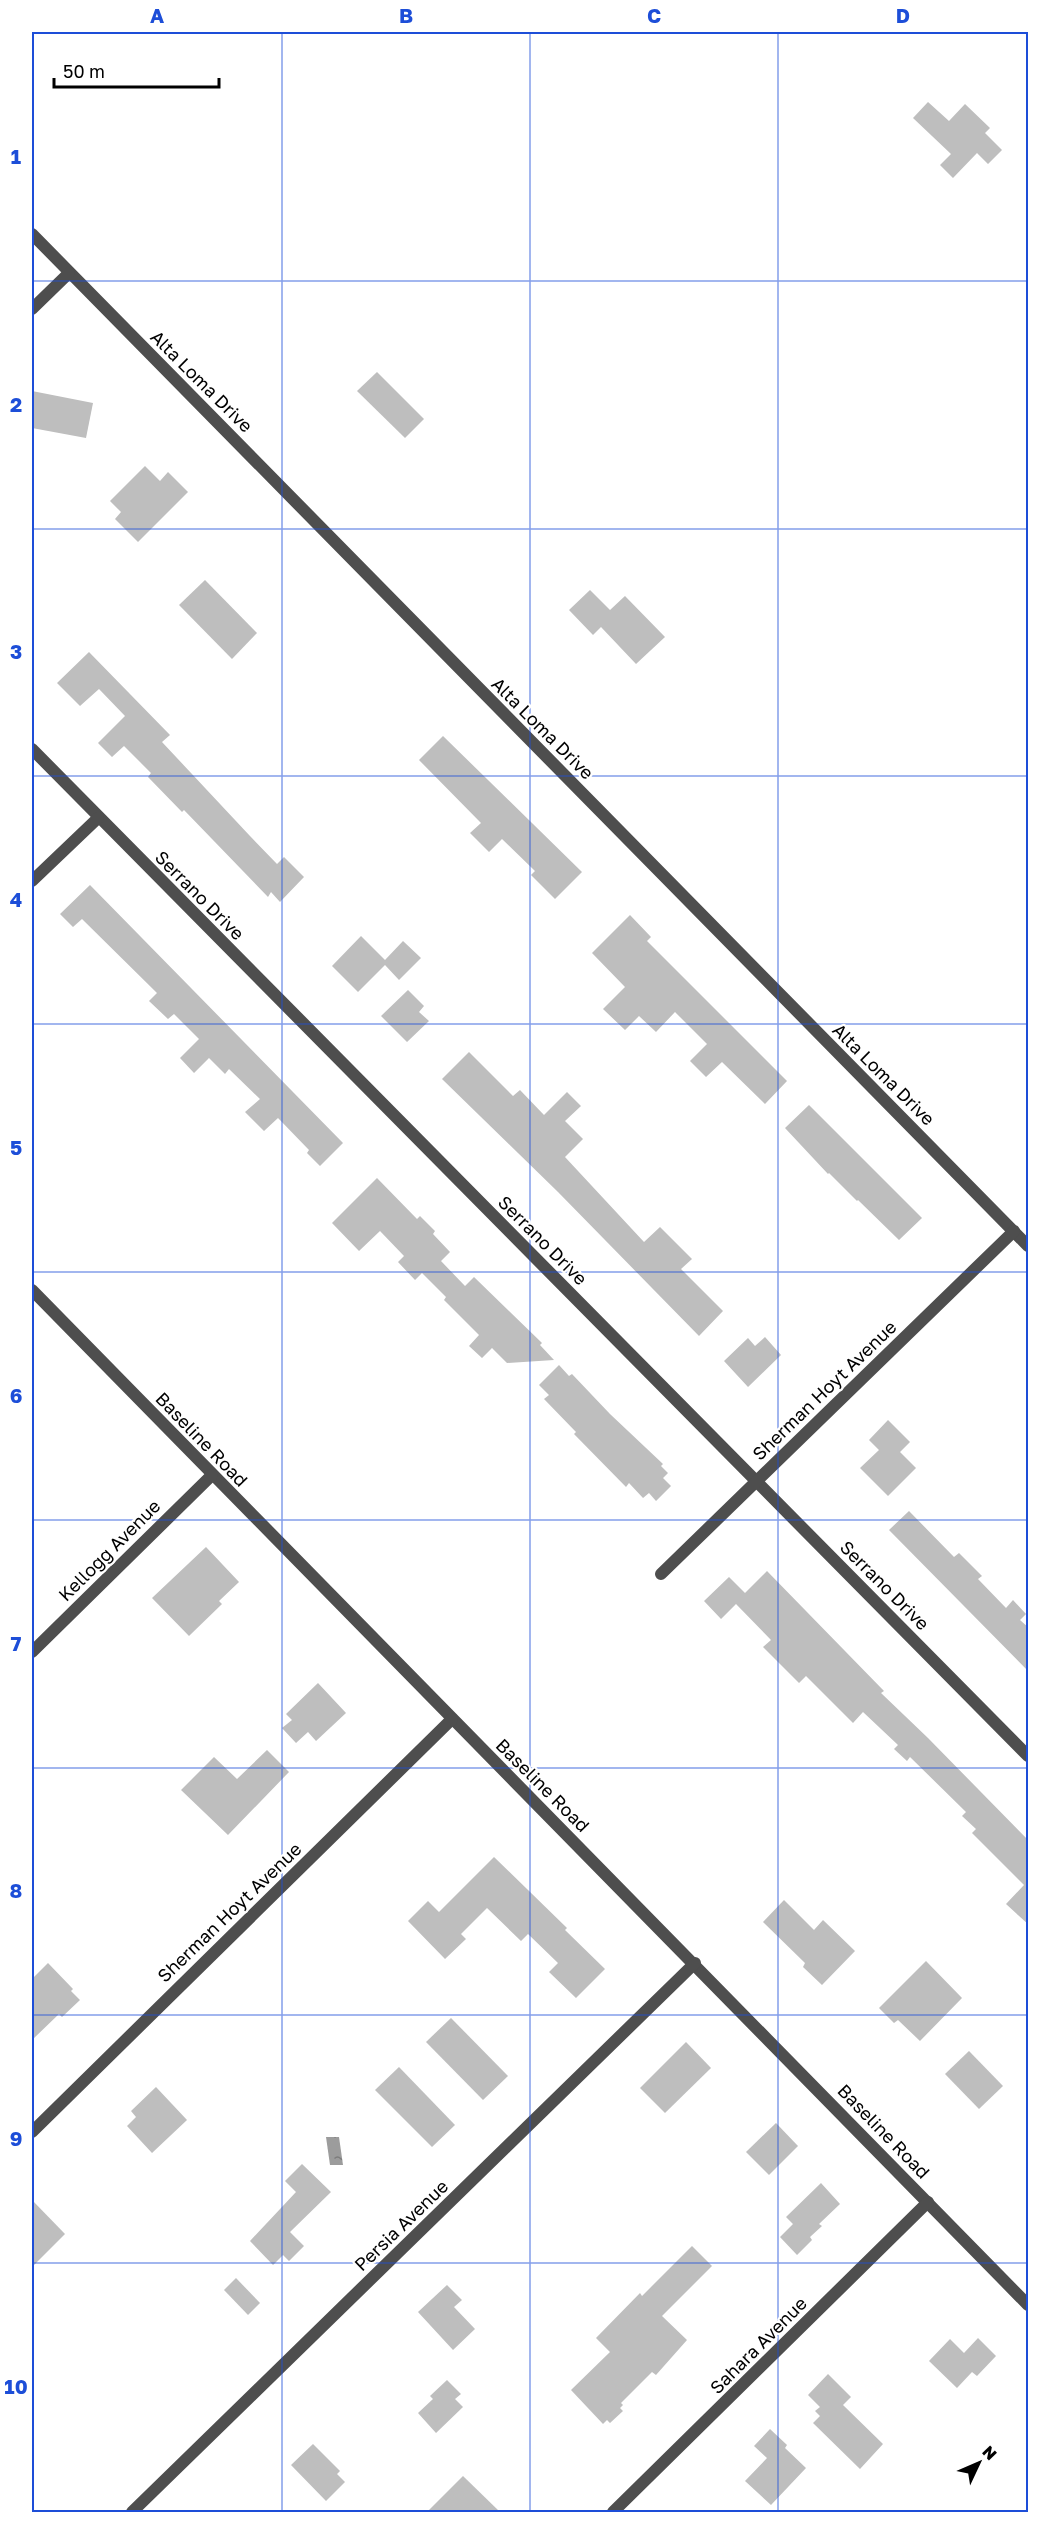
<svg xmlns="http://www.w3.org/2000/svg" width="1060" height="2544" viewBox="0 0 1060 2544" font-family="'Golos Text',sans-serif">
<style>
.water{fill:url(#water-ripples)}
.building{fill:#bebebe}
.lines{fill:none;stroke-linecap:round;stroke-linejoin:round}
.street{stroke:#4e4e4e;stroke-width:12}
.grid{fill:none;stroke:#1d4ed8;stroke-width:1.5;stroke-opacity:0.55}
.labels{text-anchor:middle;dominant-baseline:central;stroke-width:4.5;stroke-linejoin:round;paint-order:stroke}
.street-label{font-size:18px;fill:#000;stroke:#fff}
.neatline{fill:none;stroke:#1d4ed8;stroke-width:2}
.grid-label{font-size:20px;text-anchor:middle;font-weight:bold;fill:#1d4ed8}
</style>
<defs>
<pattern id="water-ripples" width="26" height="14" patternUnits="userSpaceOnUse" patternTransform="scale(1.5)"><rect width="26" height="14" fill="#9c9c9c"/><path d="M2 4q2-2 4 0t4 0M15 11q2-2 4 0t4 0" fill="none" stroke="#7d7d7d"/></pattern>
</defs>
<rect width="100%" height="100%" fill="#fff"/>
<path class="water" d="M 326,2137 L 339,2137 L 343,2165 L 330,2165 Z"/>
<g class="building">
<path d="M 928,102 L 949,121 L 965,104 L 990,128 L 985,133 L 1002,150 L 988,164 L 977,153 L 953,178 L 940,165 L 951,154 L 913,118 Z"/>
<path d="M 377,372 L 424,419 L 405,438 L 357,391 Z"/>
<path d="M 32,391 L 93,403 L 86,438 L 32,428 Z"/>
<path d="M 145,466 L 160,481 L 168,472 L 188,492 L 138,542 L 115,519 L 121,512 L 110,501 Z"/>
<path d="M 205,580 L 257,633 L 232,659 L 179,605 Z"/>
<path d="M 590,590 L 610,610 L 625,596 L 665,637 L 636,664 L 601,627 L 593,635 L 569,610 Z"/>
<path d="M 89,652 L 170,735 L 162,742 L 250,836 L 277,864 L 284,857 L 304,877 L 280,902 L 271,892 L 268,897 L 184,810 L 182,812 L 148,777 L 151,773 L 124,746 L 112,757 L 98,743 L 125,716 L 99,689 L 80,706 L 57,683 Z"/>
<path d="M 443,736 L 582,872 L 555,899 L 531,875 L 535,871 L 502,839 L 489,852 L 470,833 L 481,823 L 419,760 Z"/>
<path d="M 90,885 L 343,1143 L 320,1166 L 307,1153 L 309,1150 L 278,1118 L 264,1131 L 245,1112 L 260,1099 L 229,1069 L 225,1074 L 209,1058 L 194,1073 L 180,1058 L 199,1039 L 174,1014 L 168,1019 L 149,1001 L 157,993 L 82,919 L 73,927 L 60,914 Z"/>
<path d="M 630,915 L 651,937 L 647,941 L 787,1081 L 765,1104 L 722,1062 L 706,1077 L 690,1061 L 707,1044 L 675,1012 L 656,1032 L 639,1016 L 625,1030 L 603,1009 L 625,987 L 592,953 Z"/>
<path d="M 361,936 L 385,960 L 403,941 L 421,958 L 399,980 L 385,965 L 358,992 L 332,966 Z"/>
<path d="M 408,990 L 424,1006 L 419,1012 L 429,1021 L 407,1042 L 381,1016 Z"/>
<path d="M 469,1052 L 513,1096 L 520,1090 L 544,1115 L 567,1092 L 581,1106 L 565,1121 L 583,1139 L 565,1157 L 644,1242 L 660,1227 L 692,1259 L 681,1269 L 723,1311 L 699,1336 L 558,1192 L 442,1079 Z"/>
<path d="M 809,1105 L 922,1218 L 899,1240 L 858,1200 L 857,1201 L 829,1173 L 828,1174 L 785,1128 Z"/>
<path d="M 377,1178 L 417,1219 L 420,1216 L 435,1231 L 433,1234 L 450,1252 L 441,1261 L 465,1286 L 474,1277 L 542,1343 L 540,1345 L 554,1360 L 507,1363 L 492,1348 L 482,1358 L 469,1346 L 479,1335 L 444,1300 L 446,1297 L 422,1273 L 415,1280 L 398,1262 L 404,1256 L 380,1231 L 359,1251 L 332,1223 Z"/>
<path d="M 765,1337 L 781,1355 L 748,1387 L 724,1361 L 748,1338 L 755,1346 Z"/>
<path d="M 559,1365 L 569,1376 L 572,1374 L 610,1414 L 663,1464 L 661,1466 L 668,1473 L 663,1478 L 671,1486 L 656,1501 L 649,1493 L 643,1498 L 629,1483 L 626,1487 L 574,1434 L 576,1432 L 544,1399 L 549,1395 L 539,1385 Z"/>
<path d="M 888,1420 L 910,1442 L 900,1452 L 916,1468 L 888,1496 L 860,1468 L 879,1450 L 869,1440 Z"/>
<path d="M 909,1511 L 954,1557 L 959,1553 L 982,1576 L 978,1579 L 1006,1608 L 1013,1600 L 1026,1614 L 1020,1620 L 1029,1628 L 1029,1672 L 889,1530 Z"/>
<path d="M 206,1547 L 239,1582 L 219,1601 L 222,1604 L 189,1636 L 152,1598 Z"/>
<path d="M 767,1571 L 884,1691 L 881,1693 L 928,1738 L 1029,1841 L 1029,1925 L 1006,1904 L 1024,1885 L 972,1833 L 976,1829 L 962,1816 L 966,1812 L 910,1757 L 907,1761 L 894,1749 L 898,1745 L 863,1712 L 853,1723 L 806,1676 L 799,1683 L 763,1647 L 771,1640 L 736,1604 L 721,1619 L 704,1601 L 729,1577 L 745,1593 Z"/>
<path d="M 318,1683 L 346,1713 L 316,1741 L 308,1732 L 296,1743 L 282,1728 L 292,1720 L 286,1714 Z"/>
<path d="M 267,1750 L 289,1772 L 228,1835 L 181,1790 L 214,1757 L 237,1779 Z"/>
<path d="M 494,1857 L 567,1928 L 565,1930 L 605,1969 L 576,1998 L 549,1972 L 558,1963 L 528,1934 L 521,1941 L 487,1908 L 461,1934 L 466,1939 L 445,1959 L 408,1921 L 428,1901 L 439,1912 Z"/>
<path d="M 784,1900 L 814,1930 L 823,1920 L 855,1951 L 822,1985 L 803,1967 L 805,1963 L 763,1922 Z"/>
<path d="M 926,1961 L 962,1998 L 920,2041 L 898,2020 L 894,2023 L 879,2008 Z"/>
<path d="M 48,1963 L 73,1989 L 71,1991 L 80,2000 L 62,2017 L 59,2014 L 32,2040 L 32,1979 Z"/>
<path d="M 451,2018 L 508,2076 L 483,2100 L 426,2042 Z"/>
<path d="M 686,2042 L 711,2068 L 665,2113 L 640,2088 Z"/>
<path d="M 969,2051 L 1003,2086 L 979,2109 L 945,2074 Z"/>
<path d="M 399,2067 L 455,2125 L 432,2147 L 375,2090 Z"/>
<path d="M 156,2087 L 187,2120 L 152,2153 L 127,2126 L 136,2117 L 131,2111 Z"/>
<path d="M 776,2123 L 798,2146 L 769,2175 L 746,2152 Z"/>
<path d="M 302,2164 L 331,2192 L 290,2232 L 304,2246 L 289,2261 L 283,2255 L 273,2265 L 250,2241 L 296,2192 L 285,2181 Z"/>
<path d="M 821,2183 L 840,2204 L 819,2224 L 822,2226 L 810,2237 L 812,2240 L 797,2255 L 780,2237 L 793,2224 L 786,2217 Z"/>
<path d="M 32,2200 L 65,2234 L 32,2267 Z"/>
<path d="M 692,2246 L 712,2266 L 662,2316 L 687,2340 L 656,2375 L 652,2372 L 621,2403 L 623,2405 L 620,2408 L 623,2411 L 610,2423 L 607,2420 L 603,2424 L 571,2390 L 610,2352 L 596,2338 L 640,2293 L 642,2296 Z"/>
<path d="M 236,2278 L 260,2303 L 248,2315 L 224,2290 Z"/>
<path d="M 447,2285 L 462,2300 L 454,2307 L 475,2329 L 453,2350 L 418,2312 Z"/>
<path d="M 978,2338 L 996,2356 L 977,2376 L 972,2372 L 957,2388 L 929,2361 L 950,2339 L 964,2353 Z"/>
<path d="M 828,2374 L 851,2397 L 843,2405 L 883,2444 L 860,2469 L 813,2423 L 820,2416 L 815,2411 L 820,2407 L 808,2395 Z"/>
<path d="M 447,2380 L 461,2394 L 455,2399 L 463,2407 L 436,2433 L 418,2413 L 433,2399 L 430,2396 Z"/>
<path d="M 770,2429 L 787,2445 L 785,2448 L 806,2468 L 771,2505 L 745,2481 L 767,2458 L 754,2446 Z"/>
<path d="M 313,2444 L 340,2471 L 337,2474 L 345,2482 L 326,2501 L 291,2465 Z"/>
<path d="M 463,2476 L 500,2512 L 427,2512 Z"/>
</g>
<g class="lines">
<g class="street">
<path d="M 32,234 L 1028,1246"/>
<path d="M 32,309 L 69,273"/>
<path d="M 32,749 L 1028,1756"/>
<path d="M 32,881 L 98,818"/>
<path d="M 32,1290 L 1028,2305"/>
<path d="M 661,1574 L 1014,1231"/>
<path d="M 32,1652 L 212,1475"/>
<path d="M 32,2132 L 452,1719"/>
<path d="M 132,2512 L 695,1963"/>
<path d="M 613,2512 L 928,2202"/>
</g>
</g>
<path class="grid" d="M 282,32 L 282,2512M 530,32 L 530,2512M 778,32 L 778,2512M 32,281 L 1028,281M 32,529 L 1028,529M 32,776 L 1028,776M 32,1024 L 1028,1024M 32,1272 L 1028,1272M 32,1520 L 1028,1520M 32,1768 L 1028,1768M 32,2015 L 1028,2015M 32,2263 L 1028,2263"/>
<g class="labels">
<g class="street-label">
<text transform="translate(202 381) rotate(45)">Alta Loma Drive</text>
<text transform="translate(543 728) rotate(45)">Alta Loma Drive</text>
<text transform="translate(200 895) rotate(45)">Serrano Drive</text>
<text transform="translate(884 1074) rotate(45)">Alta Loma Drive</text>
<text transform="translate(543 1240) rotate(45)">Serrano Drive</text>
<text transform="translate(824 1390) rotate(-44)">Sherman Hoyt Avenue</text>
<text transform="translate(202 1439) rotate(46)">Baseline Road</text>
<text transform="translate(109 1550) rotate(-45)">Kellogg Avenue</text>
<text transform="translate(885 1585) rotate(45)">Serrano Drive</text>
<text transform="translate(543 1785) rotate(45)">Baseline Road</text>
<text transform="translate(229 1912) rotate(-44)">Sherman Hoyt Avenue</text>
<text transform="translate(884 2131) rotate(46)">Baseline Road</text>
<text transform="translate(401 2225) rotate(-44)">Persia Avenue</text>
<text transform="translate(758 2345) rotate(-45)">Sahara Avenue</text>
</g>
</g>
<rect width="1060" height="2544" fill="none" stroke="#ffffff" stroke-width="66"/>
<g transform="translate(979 2463) rotate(46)" stroke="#ffffff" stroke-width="4.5" paint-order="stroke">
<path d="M0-4.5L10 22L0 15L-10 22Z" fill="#000000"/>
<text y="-9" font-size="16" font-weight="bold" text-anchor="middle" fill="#000000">N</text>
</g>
<path d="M54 78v9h165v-9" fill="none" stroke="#000000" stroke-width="3"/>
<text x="63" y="78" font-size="18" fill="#000000" stroke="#ffffff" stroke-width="4.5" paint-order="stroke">50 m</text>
<rect x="33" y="33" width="994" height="2478" class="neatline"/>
<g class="grid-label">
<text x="157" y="23">A</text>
<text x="406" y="23">B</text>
<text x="654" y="23">C</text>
<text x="903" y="23">D</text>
<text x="16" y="164">1</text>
<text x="16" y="412">2</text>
<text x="16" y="659">3</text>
<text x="16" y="907">4</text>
<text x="16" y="1155">5</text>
<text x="16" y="1403">6</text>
<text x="16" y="1651">7</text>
<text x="16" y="1898">8</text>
<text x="16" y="2146">9</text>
<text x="16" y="2394">10</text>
</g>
</svg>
